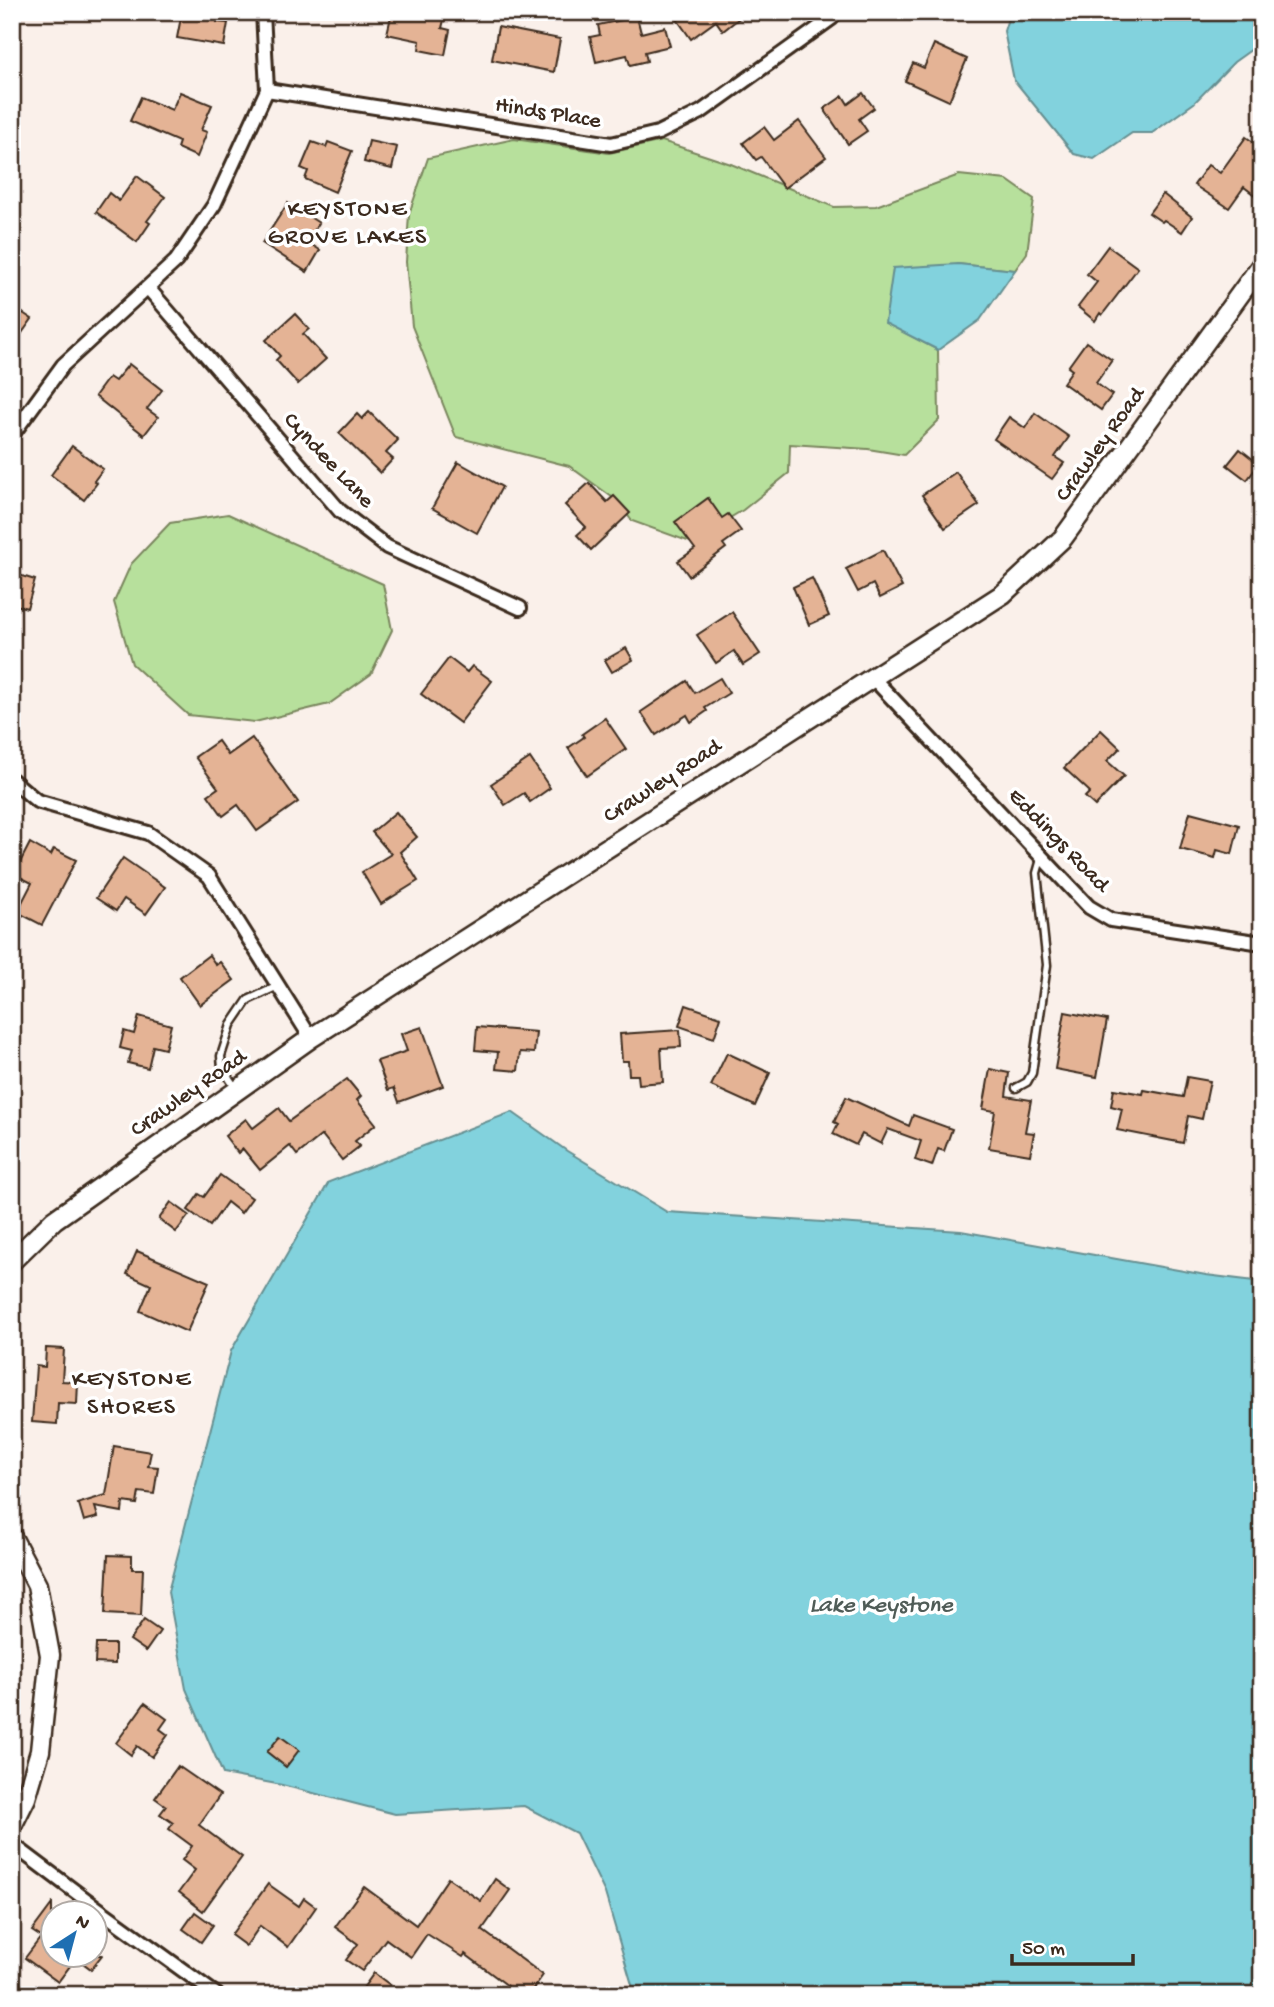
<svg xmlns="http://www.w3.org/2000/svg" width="1274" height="2007" viewBox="0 0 1274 2007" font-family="'Gochi Hand',sans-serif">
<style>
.green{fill:#b7e09c;stroke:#79855d;stroke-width:2}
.water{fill:#82d2dd;stroke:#668f91;stroke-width:2}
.building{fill:#e4b395;stroke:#3b2a1e;stroke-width:2}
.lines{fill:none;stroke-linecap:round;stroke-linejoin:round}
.lane-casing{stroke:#3b2a1e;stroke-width:11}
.street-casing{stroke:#3b2a1e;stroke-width:18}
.secondary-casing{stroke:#3b2a1e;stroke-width:23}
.lane{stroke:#fff;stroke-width:6}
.street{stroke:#fff;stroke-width:12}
.secondary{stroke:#fff;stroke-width:18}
.labels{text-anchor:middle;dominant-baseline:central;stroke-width:7;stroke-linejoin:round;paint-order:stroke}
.street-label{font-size:23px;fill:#3b2a1e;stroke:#fff}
.neighbourhood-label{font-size:24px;letter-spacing:2px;fill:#3b2a1e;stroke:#fff}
.water-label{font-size:24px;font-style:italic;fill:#505c57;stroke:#fff}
</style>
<rect width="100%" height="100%" fill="#faf0ea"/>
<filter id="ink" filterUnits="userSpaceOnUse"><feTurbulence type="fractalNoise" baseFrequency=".0143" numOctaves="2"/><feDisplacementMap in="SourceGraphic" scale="14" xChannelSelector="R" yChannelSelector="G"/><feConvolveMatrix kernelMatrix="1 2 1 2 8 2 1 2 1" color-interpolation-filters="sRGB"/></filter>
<g filter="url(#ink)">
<g class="green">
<path d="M 514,139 L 609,153 L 662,141 L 731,164 L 834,207 L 876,206 L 959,175 L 1007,180 L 1034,199 L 1027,253 L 1015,270 L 958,264 L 886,323 L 938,350 L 939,420 L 904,455 L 868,449 L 790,444 L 789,473 L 743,510 L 690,542 L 632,521 L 616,500 L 569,466 L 456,437 L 412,326 L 406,262 L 409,214 L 428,158 Z"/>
<path d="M 228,514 L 383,584 L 392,630 L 371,674 L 329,704 L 255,722 L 188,715 L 132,664 L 114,602 L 131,564 L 170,523 Z"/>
</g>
<g class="water">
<path d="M 1010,12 L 1262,12 L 1262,42 L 1234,62 L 1194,103 L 1152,133 L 1132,133 L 1094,159 L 1074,154 L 1014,80 L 1004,31 Z"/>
<path d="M 958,264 L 1015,270 L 980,320 L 938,350 L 885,323 L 893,268 Z"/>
<path d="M 512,1112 L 567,1151 L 667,1212 L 961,1231 L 1206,1275 L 1262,1282 L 1262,1995 L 635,1995 L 605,1893 L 576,1833 L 524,1806 L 395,1814 L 282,1785 L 223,1774 L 186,1689 L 168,1592 L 231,1351 L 329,1182 Z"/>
</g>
<g class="building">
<path d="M 182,12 L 218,12 L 217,22 L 228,23 L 224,46 L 177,38 Z"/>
<path d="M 392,12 L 446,12 L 442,28 L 450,30 L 445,55 L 419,50 L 420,41 L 387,34 Z"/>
<path d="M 672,12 L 747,12 L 723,31 L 716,21 L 691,39 Z"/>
<path d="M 637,17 L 641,33 L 665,27 L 670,46 L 645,52 L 647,61 L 630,65 L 627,55 L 596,62 L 590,37 L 600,35 L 598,25 Z"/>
<path d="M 498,27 L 560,39 L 554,72 L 492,60 Z"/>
<path d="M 934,44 L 967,59 L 949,101 L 905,81 L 913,63 L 924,68 Z"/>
<path d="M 180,92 L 212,105 L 201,130 L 207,132 L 197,157 L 177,148 L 179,142 L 130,121 L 141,97 L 172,110 Z"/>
<path d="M 863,93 L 874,108 L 859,119 L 867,131 L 848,144 L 824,109 L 843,96 L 848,104 Z"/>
<path d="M 799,121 L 826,157 L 784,188 L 761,157 L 756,160 L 743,143 L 764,127 L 774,140 Z"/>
<path d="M 1246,137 L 1262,148 L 1262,163 L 1256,171 L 1262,175 L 1262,188 L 1256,196 L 1244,187 L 1229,208 L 1194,185 L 1208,165 L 1220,173 Z"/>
<path d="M 369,141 L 397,147 L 392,169 L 364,162 Z"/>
<path d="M 312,142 L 326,147 L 328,142 L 352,151 L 335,192 L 305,179 L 308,171 L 301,168 Z"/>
<path d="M 137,176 L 165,197 L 147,221 L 150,223 L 137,242 L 96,212 L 109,193 L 119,201 Z"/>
<path d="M 1163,194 L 1192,217 L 1182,232 L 1164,220 L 1162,222 L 1149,213 Z"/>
<path d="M 288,203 L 319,223 L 307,242 L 320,250 L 307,272 L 262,243 Z"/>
<path d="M 1108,246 L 1138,268 L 1102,315 L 1100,313 L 1095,321 L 1078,307 L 1097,282 L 1087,274 Z"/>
<path d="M 12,306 L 32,319 L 12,347 Z"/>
<path d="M 295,314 L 309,329 L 303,334 L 326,359 L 298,384 L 276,360 L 280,356 L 266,340 Z"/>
<path d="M 1086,342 L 1112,360 L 1096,383 L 1112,395 L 1101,410 L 1063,383 L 1072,370 L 1068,367 Z"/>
<path d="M 129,364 L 162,390 L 147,409 L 158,417 L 144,435 L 95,396 L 109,377 L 115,381 Z"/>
<path d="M 369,412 L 398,440 L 386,453 L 393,459 L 380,473 L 339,433 L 357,414 L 362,419 Z"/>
<path d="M 1035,413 L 1069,437 L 1055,457 L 1064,463 L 1052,479 L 994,439 L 1009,417 L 1025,428 Z"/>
<path d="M 72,446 L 103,469 L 94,481 L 97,483 L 84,500 L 51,475 Z"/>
<path d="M 1240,449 L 1259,464 L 1247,480 L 1227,465 Z"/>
<path d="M 458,462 L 502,487 L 477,533 L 432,508 Z"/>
<path d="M 956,472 L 979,505 L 945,528 L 922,495 Z"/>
<path d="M 589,483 L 607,502 L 614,496 L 630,513 L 591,550 L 577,535 L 586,527 L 565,505 Z"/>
<path d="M 708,498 L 722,518 L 728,514 L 741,531 L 723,544 L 726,548 L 689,576 L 678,561 L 695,549 L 675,522 Z"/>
<path d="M 883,550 L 902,587 L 880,598 L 873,584 L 858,592 L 846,569 Z"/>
<path d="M 12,573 L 35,580 L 27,608 L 12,604 Z"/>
<path d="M 812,578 L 829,616 L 809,625 L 793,587 Z"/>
<path d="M 732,612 L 760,654 L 743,665 L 734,651 L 716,663 L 697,635 Z"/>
<path d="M 626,648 L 633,660 L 612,672 L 605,660 Z"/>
<path d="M 449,658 L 467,672 L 472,666 L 492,681 L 460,723 L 421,694 Z"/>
<path d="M 720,678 L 729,693 L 705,708 L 707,711 L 691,722 L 687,715 L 656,735 L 641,712 L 687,681 L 695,693 Z"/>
<path d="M 605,718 L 626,749 L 587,776 L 568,748 L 584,737 L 582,734 Z"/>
<path d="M 1101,730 L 1120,748 L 1107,761 L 1124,776 L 1095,806 L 1085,797 L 1090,792 L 1064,768 Z"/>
<path d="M 252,738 L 298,802 L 257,831 L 238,805 L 223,816 L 208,795 L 218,788 L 195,757 L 218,741 L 228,755 Z"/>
<path d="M 530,758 L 550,788 L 530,802 L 524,793 L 505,805 L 491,784 Z"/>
<path d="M 396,812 L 417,837 L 400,852 L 418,881 L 381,904 L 362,872 L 391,854 L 372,832 Z"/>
<path d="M 1190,812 L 1239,825 L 1232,854 L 1217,850 L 1215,858 L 1180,849 Z"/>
<path d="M 30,843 L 51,855 L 54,849 L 76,860 L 42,925 L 17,912 L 32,883 L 14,874 Z"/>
<path d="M 123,858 L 165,887 L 146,914 L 124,899 L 116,911 L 96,898 Z"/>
<path d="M 209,955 L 216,965 L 220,962 L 234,980 L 200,1005 L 180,977 Z"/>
<path d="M 686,1005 L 721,1017 L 714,1038 L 679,1026 Z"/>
<path d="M 1065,1012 L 1107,1020 L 1097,1077 L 1055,1069 Z"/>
<path d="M 139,1016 L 171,1025 L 165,1049 L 153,1046 L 148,1068 L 128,1063 L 132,1051 L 120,1048 L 124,1031 L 134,1034 Z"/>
<path d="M 422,1027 L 443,1086 L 399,1102 L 394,1088 L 388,1090 L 377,1061 L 407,1051 L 401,1034 Z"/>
<path d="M 477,1027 L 536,1032 L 534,1053 L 520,1052 L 518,1071 L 496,1069 L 498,1052 L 475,1050 Z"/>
<path d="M 680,1030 L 681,1047 L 661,1048 L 663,1082 L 639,1084 L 638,1075 L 629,1075 L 628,1061 L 622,1061 L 620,1034 Z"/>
<path d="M 727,1053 L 770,1073 L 755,1106 L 711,1086 Z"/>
<path d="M 990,1069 L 1009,1073 L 1006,1096 L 1031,1100 L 1025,1132 L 1034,1133 L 1030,1155 L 989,1148 L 995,1111 L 983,1109 Z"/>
<path d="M 1187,1077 L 1210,1081 L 1202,1119 L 1188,1116 L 1183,1143 L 1117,1130 L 1122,1109 L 1111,1106 L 1114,1089 L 1143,1094 L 1144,1090 L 1183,1097 Z"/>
<path d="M 347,1079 L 361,1096 L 357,1100 L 376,1124 L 355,1141 L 360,1146 L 342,1160 L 322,1135 L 297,1155 L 290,1146 L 260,1170 L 243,1149 L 238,1153 L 225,1136 L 246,1119 L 253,1128 L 279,1108 L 289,1121 Z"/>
<path d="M 846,1097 L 909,1126 L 913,1115 L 952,1129 L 944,1151 L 938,1149 L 932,1166 L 915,1160 L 921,1141 L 888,1129 L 881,1144 L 862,1134 L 856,1145 L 833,1134 L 838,1124 L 834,1122 Z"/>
<path d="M 220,1175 L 252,1198 L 241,1213 L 227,1202 L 210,1226 L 188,1210 L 199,1194 L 204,1197 Z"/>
<path d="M 171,1202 L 189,1215 L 176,1232 L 159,1219 Z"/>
<path d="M 137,1251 L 209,1282 L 187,1332 L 140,1311 L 151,1285 L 127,1274 Z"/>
<path d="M 46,1348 L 64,1349 L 62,1381 L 78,1382 L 77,1404 L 58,1403 L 57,1424 L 32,1422 L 36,1366 L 45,1367 Z"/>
<path d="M 114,1446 L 151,1452 L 148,1466 L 158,1467 L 154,1494 L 139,1492 L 137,1504 L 123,1502 L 122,1512 L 95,1507 L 98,1517 L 84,1521 L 79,1504 L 77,1504 L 106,1495 Z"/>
<path d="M 108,1555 L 132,1556 L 132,1569 L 143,1569 L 141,1616 L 105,1614 Z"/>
<path d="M 144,1620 L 160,1631 L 146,1651 L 130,1640 Z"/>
<path d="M 96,1644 L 115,1644 L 115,1664 L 95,1663 Z"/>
<path d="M 145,1703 L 167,1719 L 160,1729 L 168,1735 L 152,1757 L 137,1746 L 131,1755 L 116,1743 Z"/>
<path d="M 280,1736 L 299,1750 L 286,1767 L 267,1752 Z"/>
<path d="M 178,1766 L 220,1795 L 199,1825 L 242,1857 L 203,1911 L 179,1892 L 195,1870 L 182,1860 L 192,1846 L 169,1829 L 173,1823 L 160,1814 L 166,1806 L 155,1798 Z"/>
<path d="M 448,1878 L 481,1901 L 495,1879 L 510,1890 L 482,1930 L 543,1975 L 529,1995 L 502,1995 L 508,1986 L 465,1954 L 463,1957 L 427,1934 L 411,1957 L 386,1939 L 362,1971 L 346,1960 L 358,1944 L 335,1927 L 364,1887 L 416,1925 Z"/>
<path d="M 268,1884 L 299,1906 L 304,1898 L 316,1907 L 288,1947 L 260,1926 L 246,1946 L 231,1935 Z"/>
<path d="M 52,1904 L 52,1955 L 102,1955 L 91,1969 L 76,1958 L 58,1982 L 25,1958 L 41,1937 L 32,1931 Z"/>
<path d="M 195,1912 L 213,1925 L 201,1942 L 183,1929 Z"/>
<path d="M 374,1973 L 390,1985 L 382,1995 L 358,1995 Z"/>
</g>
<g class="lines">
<defs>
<g id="lane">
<path d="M 1016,1088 L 1027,1082 L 1032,1073 L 1047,965 L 1037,873 L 1041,859"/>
<path d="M 237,1090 L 222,1068 L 221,1056 L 231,1025 L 248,1000 L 278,986"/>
</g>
<g id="street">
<path d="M 267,90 L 611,144 L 658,133 L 701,112 L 832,18"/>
<path d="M 148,288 L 340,511 L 387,547 L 520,608"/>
<path d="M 12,435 L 63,365 L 176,261 L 214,205 L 267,90 L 263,12"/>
<path d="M 872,677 L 1089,907 L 1111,920 L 1262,943"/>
<path d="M 12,780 L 37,801 L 148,833 L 209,876 L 311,1038"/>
<path d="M 12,1844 L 97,1908 L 217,1995"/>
</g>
<g id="secondary">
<path d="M 12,1261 L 54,1220 L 311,1038 L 1003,594 L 1063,538 L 1262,264"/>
<path d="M 12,1537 L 37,1585 L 50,1655 L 40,1751 L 26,1798 L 12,1826"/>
</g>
</defs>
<use href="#lane" class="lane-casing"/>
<use href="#street" class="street-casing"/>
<use href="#secondary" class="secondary-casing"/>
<use href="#lane" class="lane"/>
<use href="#street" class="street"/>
<use href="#secondary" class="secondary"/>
</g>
</g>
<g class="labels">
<g class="street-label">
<text transform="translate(548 114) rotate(9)">Hinds Place</text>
<text transform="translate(1101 445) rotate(-54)">Crawley Road</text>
<text transform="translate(328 461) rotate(47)">Cyndee Lane</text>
<text transform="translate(663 782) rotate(-33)">Crawley Road</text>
<text transform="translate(1058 841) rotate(46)">Eddings Road</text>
<text transform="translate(189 1094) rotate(-35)">Crawley Road</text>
</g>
<g class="neighbourhood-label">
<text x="348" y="210">KEYSTONE<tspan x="348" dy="28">GROVE LAKES</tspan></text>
<text x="132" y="1380">KEYSTONE<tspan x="132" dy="28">SHORES</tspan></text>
</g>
<g class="water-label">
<text x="881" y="1606">Lake Keystone</text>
</g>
</g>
<rect width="1274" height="2007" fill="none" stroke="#fff" stroke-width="42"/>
<rect x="21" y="21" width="1232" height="1965" fill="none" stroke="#3b2a1e" stroke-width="2.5" filter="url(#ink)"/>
<g transform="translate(74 1934) rotate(36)"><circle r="33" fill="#ffffff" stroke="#b1aaa5" stroke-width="2"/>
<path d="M0-5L12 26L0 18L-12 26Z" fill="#1f6fb2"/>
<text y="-10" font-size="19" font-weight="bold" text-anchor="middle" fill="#3b2a1e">N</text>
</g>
<path d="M1012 1954v10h121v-10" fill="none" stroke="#3b2a1e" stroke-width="3.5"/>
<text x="1022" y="1954" font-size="21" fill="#3b2a1e" stroke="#ffffff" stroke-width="5" paint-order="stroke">50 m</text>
</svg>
